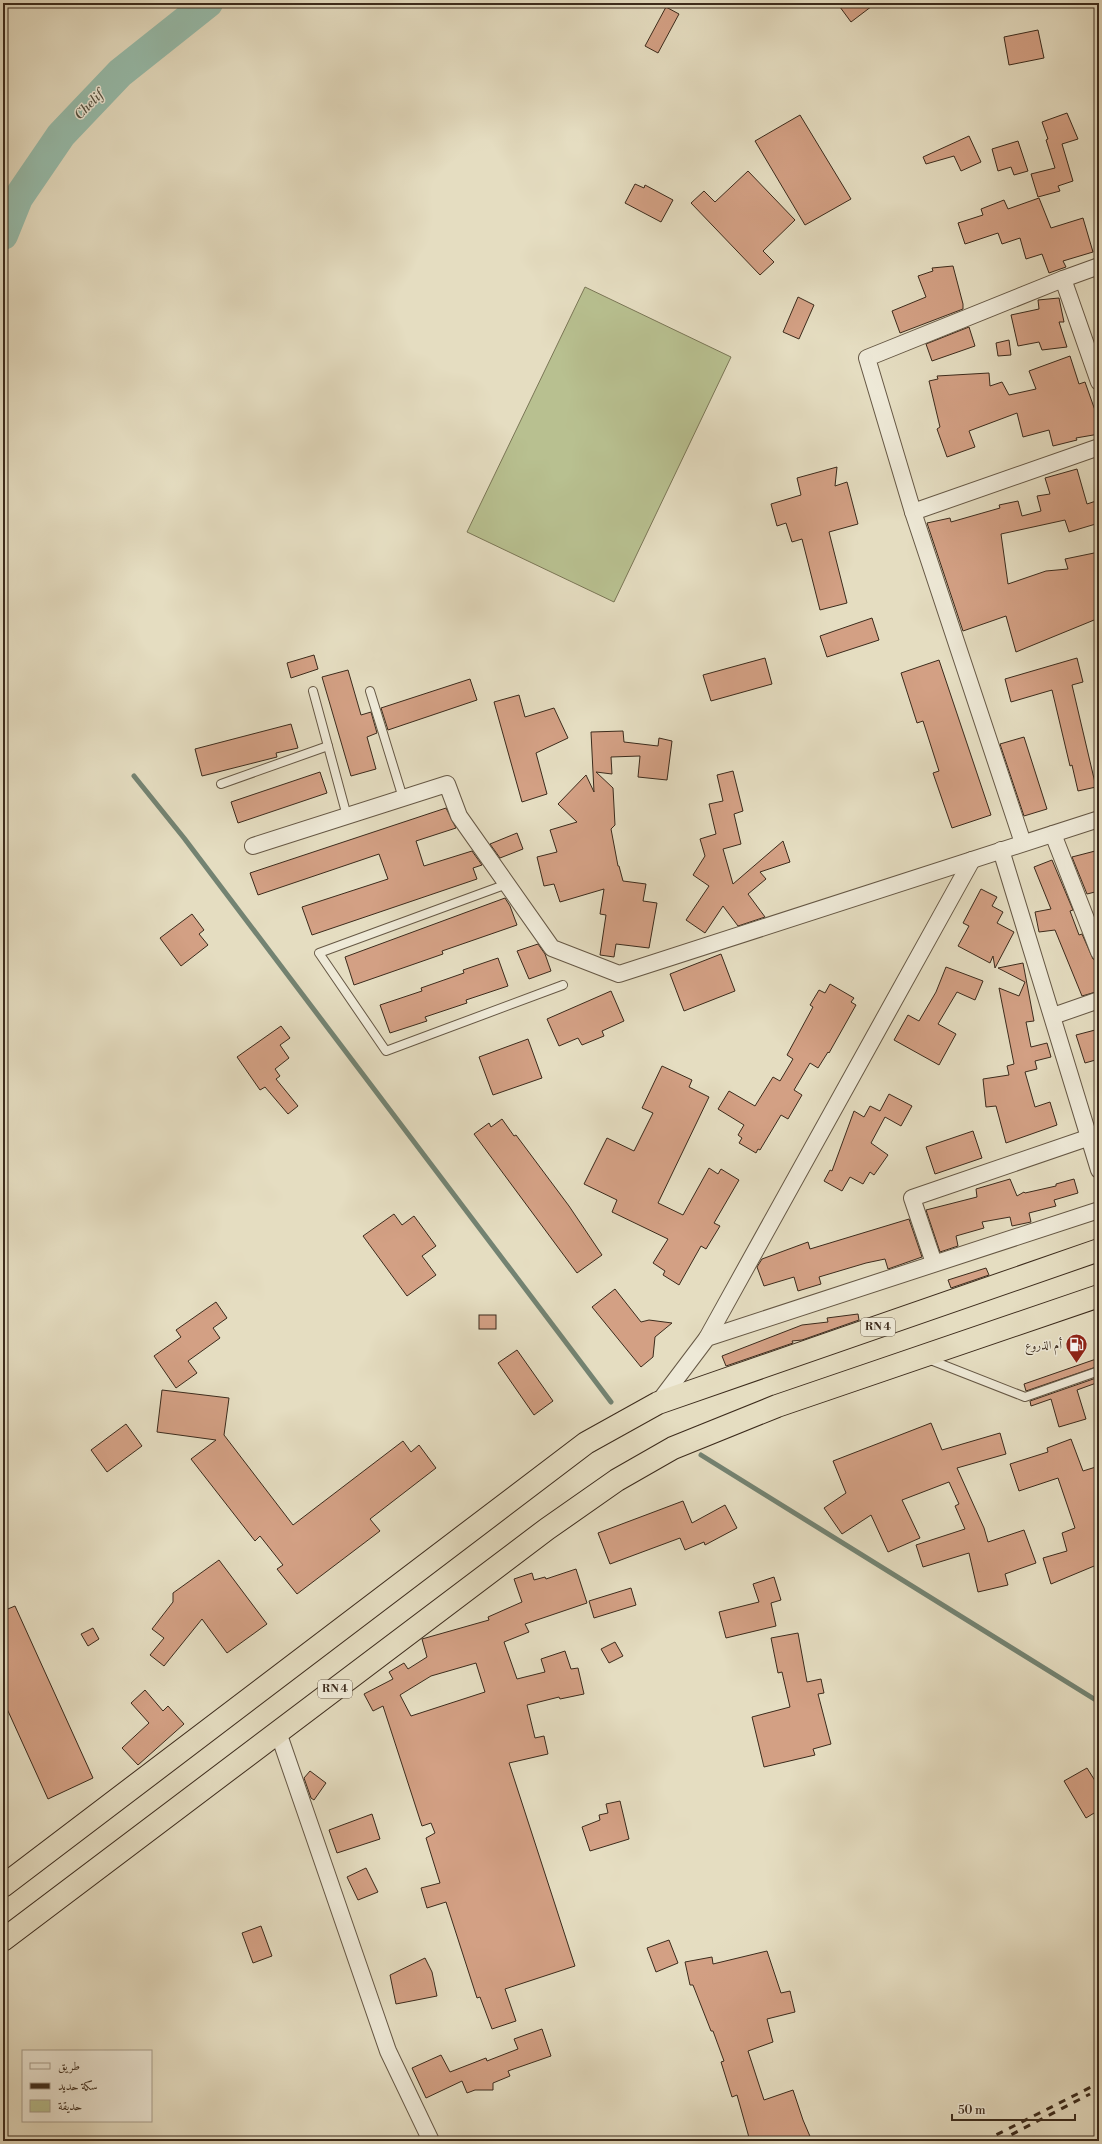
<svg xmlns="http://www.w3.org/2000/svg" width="1102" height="2144" viewBox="0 0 1102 2144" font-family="'Libre Bodoni',Amiri,serif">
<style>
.green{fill:#b8c090;stroke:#7a7656}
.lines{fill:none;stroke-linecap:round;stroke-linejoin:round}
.stream{stroke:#738372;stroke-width:5}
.river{stroke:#97bdac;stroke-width:30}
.building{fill:#d3a084;stroke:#3c2b1c;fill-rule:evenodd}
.lane-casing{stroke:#665845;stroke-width:10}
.street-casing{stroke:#665845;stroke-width:18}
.highway-casing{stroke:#3c2b1c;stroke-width:24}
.lane{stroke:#eee9d7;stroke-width:8}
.street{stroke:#eee9d7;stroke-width:16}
.highway{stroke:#e5ddc1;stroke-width:22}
.rail{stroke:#3c2b1c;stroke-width:3;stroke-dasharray:7 7;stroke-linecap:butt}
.labels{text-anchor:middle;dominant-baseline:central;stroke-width:3;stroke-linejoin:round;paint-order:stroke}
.shield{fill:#eee9d7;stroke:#716454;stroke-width:1}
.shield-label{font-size:11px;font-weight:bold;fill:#3c2b1c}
.poi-label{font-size:12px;fill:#3c2b1c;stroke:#eee9d7;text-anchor:end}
.water-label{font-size:13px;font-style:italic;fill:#535040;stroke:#eee9d7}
</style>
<rect width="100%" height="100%" fill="#e5ddc1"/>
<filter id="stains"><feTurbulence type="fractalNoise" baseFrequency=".005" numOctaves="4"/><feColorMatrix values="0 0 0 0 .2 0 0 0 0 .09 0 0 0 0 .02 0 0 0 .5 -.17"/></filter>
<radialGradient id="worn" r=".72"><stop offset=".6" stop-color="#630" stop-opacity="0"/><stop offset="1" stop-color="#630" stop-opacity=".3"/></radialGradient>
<path class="green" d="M 585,287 L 731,357 L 614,602 L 467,532 Z"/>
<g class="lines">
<g class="stream">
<path d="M 134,776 L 184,838 L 611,1402"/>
<path d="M 701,1455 L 1099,1702"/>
</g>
<path class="river" d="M 3,235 L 18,198 L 61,135 L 120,73 L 208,3"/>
</g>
<g class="building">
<path d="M 837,3 L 876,3 L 851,22 Z"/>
<path d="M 666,7 L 679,14 L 658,53 L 645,46 Z"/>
<path d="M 1038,30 L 1044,58 L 1009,65 L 1004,37 Z"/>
<path d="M 1067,113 L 1078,139 L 1062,144 L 1073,181 L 1058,186 L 1060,191 L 1038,197 L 1031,174 L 1055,168 L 1046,140 L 1048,139 L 1042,122 Z"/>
<path d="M 800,115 L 851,199 L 805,225 L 755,141 Z"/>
<path d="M 969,136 L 981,162 L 961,171 L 954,156 L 926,164 L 923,157 Z"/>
<path d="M 1018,141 L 1028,171 L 1014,175 L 1011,167 L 998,171 L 992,149 Z"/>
<path d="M 748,171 L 795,220 L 763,251 L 774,262 L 760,275 L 691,203 L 704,191 L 715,202 Z"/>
<path d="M 635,184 L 644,188 L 645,185 L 673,200 L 661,222 L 625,203 Z"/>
<path d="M 1039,198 L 1051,228 L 1083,218 L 1093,252 L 1063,261 L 1066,267 L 1049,273 L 1042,254 L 1026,259 L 1020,238 L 1002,244 L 998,233 L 965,244 L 958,223 L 983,215 L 981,209 L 1004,200 L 1008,209 Z"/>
<path d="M 953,266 L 963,304 L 963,309 L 900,333 L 892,311 L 926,297 L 918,276 L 933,271 L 932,268 Z"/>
<path d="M 798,297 L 814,305 L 799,339 L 783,332 Z"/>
<path d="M 1059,298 L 1064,322 L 1059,322 L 1067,347 L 1042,350 L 1039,342 L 1018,346 L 1011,315 L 1039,309 L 1038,300 Z"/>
<path d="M 969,327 L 975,346 L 932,361 L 926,344 Z"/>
<path d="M 1009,340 L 1011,355 L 998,356 L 996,343 Z"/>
<path d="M 1070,356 L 1079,384 L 1085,382 L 1097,416 L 1099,434 L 1076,438 L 1077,440 L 1053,446 L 1049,430 L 1023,437 L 1017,413 L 969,431 L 975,447 L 947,457 L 937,429 L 940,427 L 929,381 L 938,379 L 937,376 L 989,373 L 990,386 L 1002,382 L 1009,395 L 1036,389 L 1029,371 Z"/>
<path d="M 837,467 L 835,486 L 847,482 L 858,524 L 829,532 L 847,603 L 820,610 L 802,539 L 792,542 L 786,523 L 777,526 L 771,504 L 801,495 L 797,478 Z"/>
<path d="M 1077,469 L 1087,504 L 1099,500 L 1099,523 L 1069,532 L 1065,520 L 1001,534 L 1008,584 L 1046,571 L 1068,569 L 1065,559 L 1099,552 L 1099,618 L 1016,652 L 1006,616 L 963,631 L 927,523 L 950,518 L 951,522 L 1000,508 L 999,505 L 1018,501 L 1022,516 L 1041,511 L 1037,496 L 1050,494 L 1045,478 Z"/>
<path d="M 872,618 L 879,640 L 827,657 L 820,636 Z"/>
<path d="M 314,655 L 318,669 L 291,678 L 287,663 Z"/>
<path d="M 765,658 L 772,684 L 711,701 L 703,675 Z"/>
<path d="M 1077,658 L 1083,682 L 1072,685 L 1096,787 L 1078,791 L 1072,765 L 1070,766 L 1052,690 L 1011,702 L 1005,679 Z"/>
<path d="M 939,660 L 991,815 L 952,828 L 933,773 L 939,771 L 923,721 L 917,723 L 901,673 Z"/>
<path d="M 348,670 L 361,715 L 371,712 L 377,733 L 367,737 L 376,769 L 351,776 L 322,677 Z"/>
<path d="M 470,679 L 477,700 L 388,730 L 381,708 Z"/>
<path d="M 519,695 L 525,717 L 554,708 L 568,738 L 536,753 L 547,794 L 522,802 L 494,702 Z"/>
<path d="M 291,724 L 298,748 L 276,753 L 277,757 L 202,776 L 195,749 Z"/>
<path d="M 623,731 L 624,742 L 658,746 L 659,738 L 672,741 L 667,780 L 638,777 L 640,756 L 611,757 L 612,774 L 596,772 L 613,788 L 615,825 L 611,829 L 618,866 L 619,866 L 623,881 L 646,884 L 643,901 L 657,903 L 649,948 L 616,944 L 614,957 L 600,955 L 606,915 L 600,914 L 604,889 L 560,902 L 554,884 L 544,886 L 537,857 L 557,852 L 550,830 L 577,822 L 558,804 L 586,775 L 594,792 L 591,732 Z"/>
<path d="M 1024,737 L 1047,809 L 1024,816 L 1000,744 Z"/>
<path d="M 733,771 L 743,811 L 734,814 L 741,844 L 723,849 L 733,884 L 783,841 L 790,862 L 760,872 L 766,879 L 748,894 L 765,917 L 738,926 L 723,906 L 705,933 L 686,920 L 709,886 L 693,875 L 705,856 L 700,839 L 716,834 L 709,804 L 723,801 L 717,775 Z"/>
<path d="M 320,772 L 327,793 L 238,823 L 231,802 Z"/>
<path d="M 446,808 L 456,828 L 416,841 L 424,866 L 472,851 L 482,865 L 473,868 L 477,879 L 312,935 L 302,907 L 388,879 L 379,854 L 258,895 L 250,873 Z"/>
<path d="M 517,833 L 523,849 L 500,858 L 490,844 Z"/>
<path d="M 1099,850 L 1099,891 L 1087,894 L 1072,857 Z"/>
<path d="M 1052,860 L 1073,910 L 1070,911 L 1079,935 L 1082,934 L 1093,959 L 1099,961 L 1099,991 L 1082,996 L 1055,930 L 1039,932 L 1035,912 L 1051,909 L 1034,867 Z"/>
<path d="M 981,889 L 997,897 L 992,906 L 1003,912 L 997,923 L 1014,932 L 995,968 L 993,956 L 990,963 L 958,946 L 969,926 L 963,923 Z"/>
<path d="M 505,898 L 510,906 L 517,925 L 442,951 L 443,954 L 354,985 L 345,957 Z"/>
<path d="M 192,914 L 204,930 L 199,934 L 208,945 L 181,966 L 160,938 Z"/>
<path d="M 538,944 L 545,954 L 551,971 L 529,979 L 517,951 Z"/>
<path d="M 721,954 L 735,991 L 684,1011 L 670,974 Z"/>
<path d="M 498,958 L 508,986 L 466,1000 L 467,1003 L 425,1017 L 427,1021 L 390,1033 L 380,1005 L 422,991 L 421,988 L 464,973 L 463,970 Z"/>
<path d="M 1023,963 L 1034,1021 L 1026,1022 L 1031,1047 L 1047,1043 L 1051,1057 L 1035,1061 L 1037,1069 L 1025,1072 L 1035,1107 L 1050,1102 L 1057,1125 L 1006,1143 L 996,1106 L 986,1107 L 983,1079 L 1009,1075 L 1007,1066 L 1014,1064 L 999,988 L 1019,996 L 1025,982 L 998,968 Z"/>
<path d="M 946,967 L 983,981 L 975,1000 L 957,992 L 938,1024 L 956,1034 L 939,1065 L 894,1040 L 908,1015 L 919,1021 L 936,992 Z"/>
<path d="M 830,984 L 854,998 L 851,1002 L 856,1005 L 829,1053 L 828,1052 L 818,1068 L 810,1063 L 794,1090 L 802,1095 L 788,1119 L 781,1115 L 760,1150 L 758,1149 L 756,1153 L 739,1143 L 742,1138 L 738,1135 L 744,1125 L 718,1109 L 729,1091 L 755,1106 L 773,1077 L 780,1081 L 793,1059 L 787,1055 L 813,1007 L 810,1005 L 819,990 L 825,993 Z"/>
<path d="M 611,991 L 624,1021 L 602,1031 L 604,1036 L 582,1045 L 578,1038 L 559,1046 L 547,1019 Z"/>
<path d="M 281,1026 L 290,1038 L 280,1045 L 289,1058 L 275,1069 L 280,1076 L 276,1079 L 298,1106 L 288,1114 L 265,1087 L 260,1090 L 237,1057 Z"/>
<path d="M 1099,1029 L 1099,1059 L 1085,1063 L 1076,1035 Z"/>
<path d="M 528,1039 L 542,1078 L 493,1095 L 479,1057 Z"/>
<path d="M 662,1066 L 692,1080 L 689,1087 L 709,1097 L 658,1203 L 683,1215 L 709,1168 L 718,1174 L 721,1169 L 739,1180 L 714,1223 L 720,1226 L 706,1249 L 701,1246 L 679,1285 L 663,1275 L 665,1271 L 653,1263 L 668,1239 L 612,1212 L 617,1200 L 584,1184 L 607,1138 L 634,1151 L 653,1113 L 642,1108 Z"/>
<path d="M 889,1094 L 912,1106 L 901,1126 L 885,1117 L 871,1143 L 888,1155 L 874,1175 L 870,1172 L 863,1184 L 850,1177 L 842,1191 L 824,1181 L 830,1170 L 832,1171 L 854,1111 L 864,1117 L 870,1106 L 880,1111 Z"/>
<path d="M 502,1119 L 514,1136 L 516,1135 L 569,1206 L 602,1255 L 577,1273 L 474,1134 L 489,1123 L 491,1127 Z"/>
<path d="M 973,1131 L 982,1158 L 935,1174 L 926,1147 Z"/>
<path d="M 1010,1179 L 1017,1196 L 1024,1192 L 1025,1193 L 1056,1186 L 1056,1184 L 1074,1179 L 1078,1193 L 1054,1200 L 1056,1206 L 1029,1213 L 1031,1222 L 1012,1226 L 1010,1217 L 982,1222 L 984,1228 L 956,1236 L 958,1246 L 940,1252 L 926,1210 L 977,1197 L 976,1189 Z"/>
<path d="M 394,1214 L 402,1225 L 414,1216 L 436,1246 L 422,1256 L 436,1275 L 407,1296 L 363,1236 Z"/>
<path d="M 909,1219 L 922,1257 L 888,1269 L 885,1259 L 866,1263 L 819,1277 L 821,1284 L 798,1291 L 794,1277 L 764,1286 L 757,1267 L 762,1259 L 808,1242 L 810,1249 Z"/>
<path d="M 986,1268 L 989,1275 L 951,1288 L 948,1280 Z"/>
<path d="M 615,1289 L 641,1322 L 649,1320 L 672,1323 L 655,1337 L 653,1357 L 641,1367 L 592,1307 Z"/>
<path d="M 216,1302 L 227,1318 L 213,1328 L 220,1338 L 188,1361 L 197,1373 L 176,1388 L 154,1356 L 181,1337 L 176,1330 Z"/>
<path d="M 858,1314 L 859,1320 L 802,1340 L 792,1341 L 793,1343 L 726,1366 L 722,1356 L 802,1325 L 828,1322 L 827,1318 Z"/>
<rect x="479" y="1315" width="17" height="14"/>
<path d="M 517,1350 L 553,1401 L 534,1415 L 498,1363 Z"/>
<path d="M 1099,1358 L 1099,1366 L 1026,1391 L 1024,1384 Z"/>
<path d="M 1099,1377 L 1099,1382 L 1077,1390 L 1086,1419 L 1059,1427 L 1051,1399 L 1031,1406 L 1030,1401 Z"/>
<path d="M 162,1390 L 229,1398 L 224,1435 L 293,1525 L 403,1441 L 411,1452 L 419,1445 L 436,1468 L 370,1519 L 380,1531 L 297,1594 L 277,1569 L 283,1565 L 260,1536 L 255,1541 L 191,1459 L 216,1440 L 157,1432 Z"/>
<path d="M 931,1423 L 942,1450 L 1000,1433 L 1006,1454 L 957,1468 L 984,1528 L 988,1542 L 1024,1530 L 1036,1563 L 1005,1574 L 1008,1585 L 978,1592 L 969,1553 L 923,1567 L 916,1545 L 965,1529 L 955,1506 L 959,1504 L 949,1482 L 902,1500 L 920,1538 L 888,1552 L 871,1515 L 842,1534 L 824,1508 L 846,1493 L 833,1461 Z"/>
<path d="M 126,1424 L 142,1446 L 107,1472 L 91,1450 Z"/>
<path d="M 1071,1439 L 1083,1471 L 1099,1466 L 1099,1564 L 1051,1584 L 1043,1558 L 1067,1551 L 1062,1533 L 1075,1528 L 1058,1478 L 1019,1491 L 1010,1464 L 1048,1452 L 1047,1448 Z"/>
<path d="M 683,1501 L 692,1523 L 725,1505 L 737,1528 L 705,1545 L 704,1542 L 685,1550 L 680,1538 L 610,1564 L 598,1533 Z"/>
<path d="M 219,1560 L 267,1624 L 227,1653 L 202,1619 L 164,1666 L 150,1655 L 164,1638 L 152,1629 L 173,1602 L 173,1593 Z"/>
<path d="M 576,1569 L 587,1603 L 525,1624 L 529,1632 L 504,1642 L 517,1679 L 545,1672 L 541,1659 L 565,1651 L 571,1669 L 578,1668 L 584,1694 L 560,1699 L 559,1697 L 527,1705 L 535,1738 L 544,1736 L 548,1754 L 509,1763 L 575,1966 L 505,1989 L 516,2021 L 492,2029 L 480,1997 L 477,1998 L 446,1902 L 427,1908 L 421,1888 L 440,1883 L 426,1838 L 435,1833 L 431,1823 L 422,1826 L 383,1706 L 373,1711 L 364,1694 L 393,1679 L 389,1672 L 404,1663 L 408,1669 L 427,1657 L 422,1639 L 489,1620 L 488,1617 L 522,1602 L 514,1579 L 532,1573 L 534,1580 L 545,1577 L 546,1579 ZM 476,1663 L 485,1692 L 411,1716 L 400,1695 L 431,1676 Z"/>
<path d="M 774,1577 L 781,1600 L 771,1603 L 776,1626 L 726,1638 L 719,1612 L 759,1602 L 753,1584 Z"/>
<path d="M 631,1588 L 636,1605 L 594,1618 L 589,1601 Z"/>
<path d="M 15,1606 L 93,1778 L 48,1799 L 3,1700 L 3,1611 Z"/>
<path d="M 93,1628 L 99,1639 L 88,1646 L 81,1634 Z"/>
<path d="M 798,1633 L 807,1682 L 821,1679 L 824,1693 L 818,1694 L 831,1744 L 813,1749 L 815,1755 L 764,1767 L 752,1717 L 790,1707 L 782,1672 L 778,1673 L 771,1638 Z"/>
<path d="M 615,1642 L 623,1656 L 609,1663 L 601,1649 Z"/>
<path d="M 145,1690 L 163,1711 L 168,1706 L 184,1724 L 138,1765 L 122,1748 L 149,1723 L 131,1703 Z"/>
<path d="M 1087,1768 L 1099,1787 L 1099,1810 L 1086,1818 L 1064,1781 Z"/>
<path d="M 310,1771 L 326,1783 L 314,1800 L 311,1798 L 304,1778 Z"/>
<path d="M 620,1801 L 629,1839 L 590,1851 L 582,1827 L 600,1820 L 599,1815 L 608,1813 L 606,1804 Z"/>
<path d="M 372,1814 L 380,1839 L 337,1853 L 329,1830 Z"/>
<path d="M 366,1868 L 378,1892 L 358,1900 L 347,1877 Z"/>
<path d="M 261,1926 L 272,1956 L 253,1963 L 242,1933 Z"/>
<path d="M 669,1940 L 678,1963 L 656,1972 L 647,1948 Z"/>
<path d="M 767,1951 L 781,1993 L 790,1991 L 795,2012 L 767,2019 L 773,2042 L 748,2051 L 764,2100 L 793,2090 L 803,2120 L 812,2141 L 750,2141 L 737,2095 L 732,2097 L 721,2062 L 724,2061 L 713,2031 L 711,2031 L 693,1985 L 690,1985 L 685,1962 L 712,1957 L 713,1964 Z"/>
<path d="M 425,1958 L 432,1972 L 437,1996 L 396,2004 L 390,1975 Z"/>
<path d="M 542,2029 L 551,2056 L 508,2071 L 510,2076 L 493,2083 L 493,2090 L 475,2090 L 467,2093 L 462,2081 L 426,2098 L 412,2068 L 441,2055 L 450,2072 L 486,2058 L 487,2061 L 518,2049 L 514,2039 Z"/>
</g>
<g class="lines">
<defs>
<g id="lane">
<path d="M 313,691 L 347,816"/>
<path d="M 370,691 L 403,798"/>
<path d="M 221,784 L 328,746"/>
<path d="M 507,884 L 319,953 L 386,1051 L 563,985"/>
<path d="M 928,1359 L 1025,1397 L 1099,1371"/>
</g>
<g id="street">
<path d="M 1063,279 L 1099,382"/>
<path d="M 913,512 L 1099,447"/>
<path d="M 1053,834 L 1099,952"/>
<path d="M 1023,843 L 913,512 L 867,358 L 1063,279 L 1099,266"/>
<path d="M 253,846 L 447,784 L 459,816 L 552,948 L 619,974 L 1099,819"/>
<path d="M 1001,850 L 1099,1170"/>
<path d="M 1053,1016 L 1099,1000"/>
<path d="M 934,1263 L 912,1198 L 1099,1134"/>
<path d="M 707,1338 L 972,860"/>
<path d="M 658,1403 L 707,1338 L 1099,1210"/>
<path d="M 278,1732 L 388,2051 L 431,2141"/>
</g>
<g id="highway">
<path d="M 3,1886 L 586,1443 L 658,1403 L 1099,1250"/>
<path d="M 3,1940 L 547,1529 L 617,1480 L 673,1448 L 777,1406 L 1099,1296"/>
</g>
</defs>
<use href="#lane" class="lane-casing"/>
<use href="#street" class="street-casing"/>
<use href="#highway" class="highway-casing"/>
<use href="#lane" class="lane"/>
<use href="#street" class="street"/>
<use href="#highway" class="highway"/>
<g class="rail">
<path d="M 984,2141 L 1099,2083"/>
<path d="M 999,2141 L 1090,2094"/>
</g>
</g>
<defs>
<symbol id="fuel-pin" viewBox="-11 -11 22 30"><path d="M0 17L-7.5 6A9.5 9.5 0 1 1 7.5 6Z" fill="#8f2418" stroke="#eee9d7"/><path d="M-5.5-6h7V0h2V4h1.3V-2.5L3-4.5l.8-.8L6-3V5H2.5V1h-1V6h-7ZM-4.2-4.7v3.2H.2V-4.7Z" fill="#fff"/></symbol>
</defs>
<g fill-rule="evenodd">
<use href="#fuel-pin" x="1064" y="1332" width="25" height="34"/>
</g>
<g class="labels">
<g class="shield">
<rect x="861" y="1318" width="34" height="18" rx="3"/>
<rect x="318" y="1680" width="34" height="18" rx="3"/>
</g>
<g class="shield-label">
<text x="878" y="1327">RN 4</text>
<text x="335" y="1689">RN 4</text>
</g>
<g class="poi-label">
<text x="1062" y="1345">أم الذروع</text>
</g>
<g class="water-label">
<text transform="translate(89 105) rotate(-46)">Chelif</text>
</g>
</g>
<rect width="1102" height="2144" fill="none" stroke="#e5ddc1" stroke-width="16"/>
<rect x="4" y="4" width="1094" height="2136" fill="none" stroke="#3c2b1c" stroke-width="2"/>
<rect x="8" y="8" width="1086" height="2128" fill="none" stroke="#3c2b1c"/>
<rect x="22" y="2050" width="130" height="72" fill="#eee9d7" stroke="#a79d8c"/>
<rect x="30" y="2063" width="20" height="6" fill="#eee9d7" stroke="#a79d8c"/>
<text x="58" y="2070" font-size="12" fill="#3c2b1c">طريق</text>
<rect x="30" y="2083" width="20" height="6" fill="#3c2b1c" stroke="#a79d8c"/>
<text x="58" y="2090" font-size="12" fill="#3c2b1c">سكة حديد</text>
<rect x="30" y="2100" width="20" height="12" fill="#b8c090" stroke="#a79d8c"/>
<text x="58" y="2110" font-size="12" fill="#3c2b1c">حديقة</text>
<path d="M952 2114v6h123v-6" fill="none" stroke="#3c2b1c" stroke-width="2"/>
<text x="958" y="2114" font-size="12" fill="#3c2b1c" stroke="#eee9d7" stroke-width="3" paint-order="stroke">50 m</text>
<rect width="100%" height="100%" filter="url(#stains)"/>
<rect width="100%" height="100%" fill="url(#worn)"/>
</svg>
